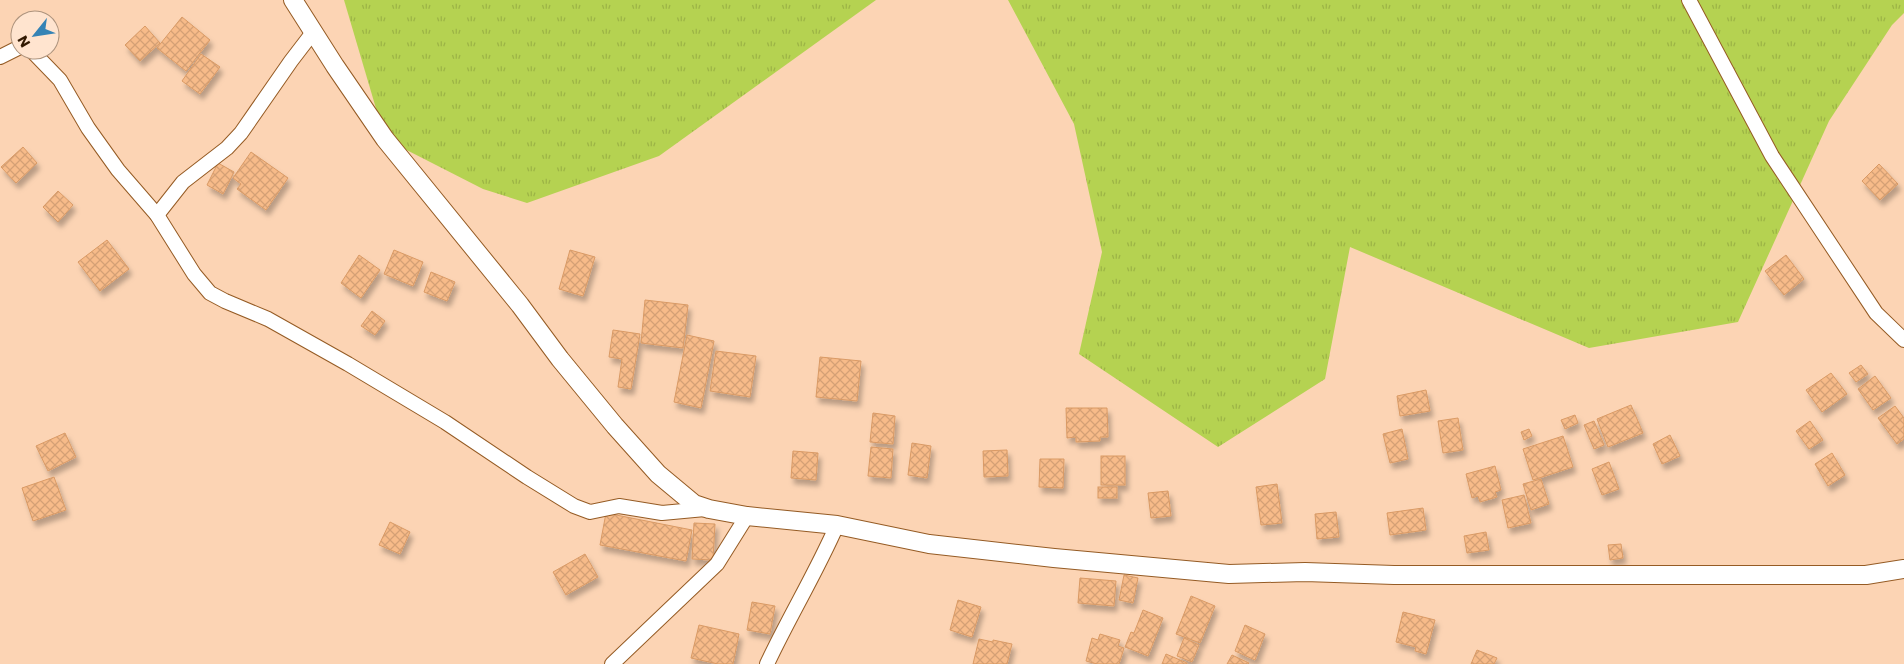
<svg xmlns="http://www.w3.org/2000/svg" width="1904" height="664" viewBox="0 0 1904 664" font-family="Poppins,sans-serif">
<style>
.grass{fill:url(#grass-tufts)}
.building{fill:url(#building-cross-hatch);stroke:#d99a65;filter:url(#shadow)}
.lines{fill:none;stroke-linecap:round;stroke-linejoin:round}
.minor-casing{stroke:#955b24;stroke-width:16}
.tertiary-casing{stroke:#955b24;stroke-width:20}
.minor{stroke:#fff;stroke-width:14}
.tertiary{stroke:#fff;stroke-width:18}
</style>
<defs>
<pattern id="grass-tufts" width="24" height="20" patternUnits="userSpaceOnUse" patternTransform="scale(1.25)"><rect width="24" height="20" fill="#b5d251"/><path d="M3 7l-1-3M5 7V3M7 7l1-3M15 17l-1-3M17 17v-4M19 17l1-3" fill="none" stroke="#9cb445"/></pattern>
<pattern id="building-cross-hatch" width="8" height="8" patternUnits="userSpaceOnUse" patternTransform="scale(1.25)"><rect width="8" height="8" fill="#f7bb89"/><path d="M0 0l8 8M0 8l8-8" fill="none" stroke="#d4a075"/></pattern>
<filter id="shadow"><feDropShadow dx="3" dy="5.5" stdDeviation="2.5" flood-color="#0004"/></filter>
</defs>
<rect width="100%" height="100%" fill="#fcd4b4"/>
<g class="grass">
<path d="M 344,0 L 876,0 L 659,156 L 527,203 L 483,189 L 385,139 Z"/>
<path d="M 1008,0 L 1904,0 L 1904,13 L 1892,25 L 1829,121 L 1738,322 L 1589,348 L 1350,247 L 1325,379 L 1218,447 L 1079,354 L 1102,252 L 1074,124 Z"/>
</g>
<g class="building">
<path d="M 182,17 L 210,40 L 186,71 L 157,48 Z"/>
<path d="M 145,26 L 160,43 L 140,61 L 125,45 Z"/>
<path d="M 201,54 L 220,67 L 200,94 L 182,81 Z"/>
<path d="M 23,147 L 37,163 L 16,183 L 1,167 Z"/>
<path d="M 251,152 L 288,178 L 266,210 L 237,189 L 241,184 L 233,178 Z"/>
<path d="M 218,163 L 234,172 L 223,194 L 207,185 Z"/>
<path d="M 1879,164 L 1898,184 L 1880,200 L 1862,181 Z"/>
<path d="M 58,191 L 73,205 L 58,222 L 43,207 Z"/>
<path d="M 107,240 L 129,269 L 100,291 L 78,262 Z"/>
<path d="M 394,250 L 423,262 L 413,286 L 384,274 Z"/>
<path d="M 570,250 L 595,257 L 583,296 L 559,289 Z"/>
<path d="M 359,255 L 380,270 L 361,298 L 341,283 Z"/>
<path d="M 1786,255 L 1804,279 L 1784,295 L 1765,271 Z"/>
<path d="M 431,272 L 455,282 L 447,301 L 424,292 Z"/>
<path d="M 645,300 L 688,305 L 683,348 L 641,343 Z"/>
<path d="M 372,311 L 385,321 L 375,335 L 361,326 Z"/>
<path d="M 613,330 L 640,334 L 631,389 L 618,387 L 622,359 L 609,357 Z"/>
<path d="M 687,335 L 714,341 L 701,408 L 674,402 Z"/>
<path d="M 716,351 L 756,356 L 750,397 L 710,391 Z"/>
<path d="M 820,357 L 861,361 L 857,401 L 816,397 Z"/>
<path d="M 1861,365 L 1868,374 L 1856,382 L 1849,373 Z"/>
<path d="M 1831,373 L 1847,394 L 1822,412 L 1806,390 Z"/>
<path d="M 1875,376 L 1891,398 L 1873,410 L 1858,389 Z"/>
<path d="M 1426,390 L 1430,411 L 1400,416 L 1397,396 Z"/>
<path d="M 1631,405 L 1643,433 L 1608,447 L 1597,419 Z"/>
<path d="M 1895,406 L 1904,418 L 1904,439 L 1897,444 L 1878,418 Z"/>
<path d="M 1066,408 L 1107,408 L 1108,437 L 1100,437 L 1100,441 L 1076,442 L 1076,437 L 1067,438 Z"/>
<path d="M 873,413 L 895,416 L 893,444 L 870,442 Z"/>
<path d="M 1575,415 L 1578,423 L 1565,429 L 1561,420 Z"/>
<path d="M 1458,418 L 1463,450 L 1443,453 L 1438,421 Z"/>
<path d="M 1594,421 L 1604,445 L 1594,449 L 1584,425 Z"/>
<path d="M 1810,421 L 1823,440 L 1809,449 L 1796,431 Z"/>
<path d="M 1402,429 L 1408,459 L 1390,463 L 1383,434 Z"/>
<path d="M 1529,429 L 1532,436 L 1524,440 L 1521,432 Z"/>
<path d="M 65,433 L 76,457 L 48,471 L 36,446 Z"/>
<path d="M 1670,435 L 1680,456 L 1662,464 L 1653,444 Z"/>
<path d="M 1563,436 L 1573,467 L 1533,480 L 1523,449 Z"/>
<path d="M 912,443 L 931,446 L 927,478 L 908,475 Z"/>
<path d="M 871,447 L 893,449 L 891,478 L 868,476 Z"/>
<path d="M 1007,450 L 1008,476 L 984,477 L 983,451 Z"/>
<path d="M 793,451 L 818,453 L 816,480 L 791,478 Z"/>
<path d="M 1832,453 L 1845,475 L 1828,486 L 1815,464 Z"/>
<rect x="1101" y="456" width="24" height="29"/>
<path d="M 1040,459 L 1064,459 L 1063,488 L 1039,487 Z"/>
<path d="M 1609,462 L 1619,489 L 1602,495 L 1592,469 Z"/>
<path d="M 1495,466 L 1501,490 L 1495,492 L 1497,497 L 1480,502 L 1478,496 L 1472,498 L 1466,474 Z"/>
<path d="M 54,477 L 66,510 L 33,521 L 22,488 Z"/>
<path d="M 1541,479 L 1549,504 L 1531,510 L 1523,484 Z"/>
<path d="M 1277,484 L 1282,523 L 1261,525 L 1256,487 Z"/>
<rect x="1098" y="487" width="19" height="11"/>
<path d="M 1168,491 L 1171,516 L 1151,518 L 1148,493 Z"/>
<path d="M 1524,495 L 1531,523 L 1508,528 L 1502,500 Z"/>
<path d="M 1423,508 L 1426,530 L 1390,535 L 1387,513 Z"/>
<path d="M 1336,512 L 1339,537 L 1317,539 L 1315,514 Z"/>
<path d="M 606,513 L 692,530 L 686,561 L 600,545 Z"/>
<path d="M 390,522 L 410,532 L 400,554 L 379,545 Z"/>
<path d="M 694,523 L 715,524 L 713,560 L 692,559 Z"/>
<path d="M 1486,532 L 1489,550 L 1467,553 L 1464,536 Z"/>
<path d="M 1621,544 L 1623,558 L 1610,560 L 1608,545 Z"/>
<path d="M 585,554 L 598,577 L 566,595 L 553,572 Z"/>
<path d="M 1124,575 L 1138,578 L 1133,603 L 1119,600 Z"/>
<path d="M 1080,578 L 1116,581 L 1114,606 L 1078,603 Z"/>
<path d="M 1191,596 L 1215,606 L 1200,643 L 1176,634 Z"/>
<path d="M 958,600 L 981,607 L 972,637 L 950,630 Z"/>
<path d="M 752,602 L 775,606 L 770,634 L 747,630 Z"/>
<path d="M 1143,610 L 1163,618 L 1148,656 L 1125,647 L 1131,632 L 1134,633 Z"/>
<path d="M 1403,612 L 1435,620 L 1426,654 L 1415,651 L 1416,647 L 1396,642 Z"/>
<path d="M 699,625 L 739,634 L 733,664 L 718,664 L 691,658 Z"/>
<path d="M 1245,625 L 1265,634 L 1255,660 L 1235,651 Z"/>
<path d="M 1100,634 L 1120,640 L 1118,646 L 1124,648 L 1119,664 L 1097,664 L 1086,661 L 1092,638 L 1098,640 Z"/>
<path d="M 1184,638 L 1199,645 L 1192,662 L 1177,656 Z"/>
<path d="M 979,639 L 993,642 L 993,640 L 1012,644 L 1007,664 L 973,664 Z"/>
<path d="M 1477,650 L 1497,658 L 1494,664 L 1471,664 Z"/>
<path d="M 1166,654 L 1187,663 L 1187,664 L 1162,664 Z"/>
<path d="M 1232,655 L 1249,663 L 1248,664 L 1227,664 Z"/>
</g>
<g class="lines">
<defs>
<g id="minor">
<path d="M 1689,0 L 1772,156 L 1876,313 L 1904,340"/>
<path d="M 31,50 L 60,80 L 88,128 L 118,170 L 157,215 L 194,274 L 210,293 L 225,301 L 268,319 L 348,364 L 445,422 L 527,477 L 574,506 L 590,512 L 619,506 L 662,513 L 705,509"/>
<path d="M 0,57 L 20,47"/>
<path d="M 157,215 L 183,182 L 227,148 L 241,133 L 291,61 L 314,31"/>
<path d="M 612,664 L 717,564 L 747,516"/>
<path d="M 767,664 C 789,617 816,573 837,525"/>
</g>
<path id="tertiary" d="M 293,0 L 335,66 L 385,139 L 520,305 L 560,359 L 615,426 L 658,474 L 694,504 L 709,509 L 747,516 L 837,525 L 929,544 L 1054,558 L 1229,574 L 1305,572 L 1394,575 L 1866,575 L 1904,569"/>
</defs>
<use href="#minor" class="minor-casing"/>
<use href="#tertiary" class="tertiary-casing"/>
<use href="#minor" class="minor"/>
<use href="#tertiary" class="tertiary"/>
</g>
<g transform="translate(35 35) rotate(240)"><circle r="24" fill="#ffe4cf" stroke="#ad937d"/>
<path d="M0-4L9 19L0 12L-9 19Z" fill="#3583b5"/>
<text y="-8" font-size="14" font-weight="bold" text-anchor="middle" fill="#321a03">N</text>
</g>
</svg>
